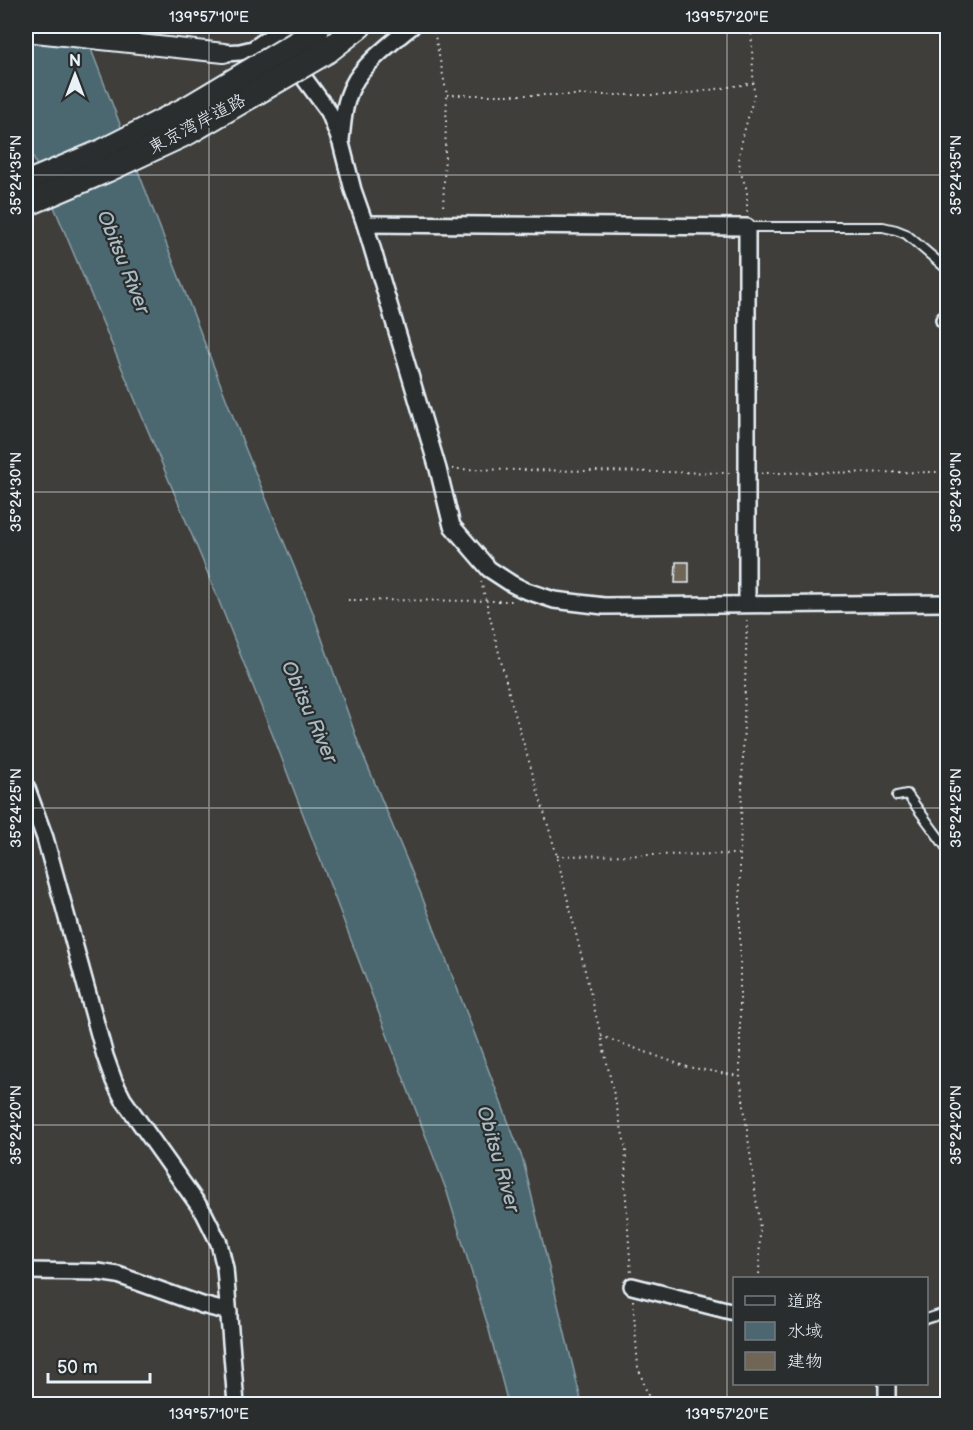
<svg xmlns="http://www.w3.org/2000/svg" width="973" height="1430" viewBox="0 0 973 1430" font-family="'Balsamiq Sans','Klee One',sans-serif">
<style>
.water{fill:#4c6770;stroke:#8a9ea6;stroke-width:1.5}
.building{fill:#6f6656;stroke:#e8f1f8;stroke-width:1.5}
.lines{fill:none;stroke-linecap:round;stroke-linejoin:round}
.service-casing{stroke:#e8f1f8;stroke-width:12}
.minor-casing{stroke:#e8f1f8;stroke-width:20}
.tertiary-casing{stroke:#e8f1f8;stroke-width:22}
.trunk-casing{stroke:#e8f1f8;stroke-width:28}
.path{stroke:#e8f1f8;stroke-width:2;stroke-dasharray:1.5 4.5;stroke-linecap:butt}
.service{stroke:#2a2d2e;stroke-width:8}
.minor{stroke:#2a2d2e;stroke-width:15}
.tertiary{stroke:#2a2d2e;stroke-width:18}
.trunk{stroke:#2a2d2e;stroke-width:24}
.trunk-bridge-casing{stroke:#e8f1f8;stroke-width:28;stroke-linecap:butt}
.trunk-bridge{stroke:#2a2d2e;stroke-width:24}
.ticks{fill:none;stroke:#e8f1f8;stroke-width:1.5;stroke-opacity:0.45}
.labels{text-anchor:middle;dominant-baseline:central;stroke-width:4.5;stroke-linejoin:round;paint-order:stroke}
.street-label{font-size:18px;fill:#e8f1f8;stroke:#2a2d2e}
.water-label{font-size:20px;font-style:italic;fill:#aabac2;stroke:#2a2d2e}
.neatline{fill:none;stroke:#e8f1f8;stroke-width:2}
.ticks-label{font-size:15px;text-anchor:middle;fill:#e8f1f8}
</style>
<rect width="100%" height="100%" fill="#3f3e3a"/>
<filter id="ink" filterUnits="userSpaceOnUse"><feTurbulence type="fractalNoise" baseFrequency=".0167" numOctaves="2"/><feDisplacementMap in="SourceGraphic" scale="12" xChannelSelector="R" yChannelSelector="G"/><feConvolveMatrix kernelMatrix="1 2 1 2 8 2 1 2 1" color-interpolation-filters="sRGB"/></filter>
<g filter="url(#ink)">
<path class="water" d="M 26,26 L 82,26 L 246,450 L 312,610 L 359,745 L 421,894 L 523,1160 L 582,1404 L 508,1404 L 488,1326 L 447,1192 L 277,746 L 204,564 L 26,140 Z"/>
<path class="building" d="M 676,562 L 689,562 L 689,583 L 675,583 Z"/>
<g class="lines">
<defs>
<g id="service">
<path d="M 747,227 L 883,227 L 896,230 L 906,234 L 948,270"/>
<path d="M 897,796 L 907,794 L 948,850"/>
<path d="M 926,1319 L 948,1312"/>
</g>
<g id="minor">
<path d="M 253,49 L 268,51 L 304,78 L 329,112 L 341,143 L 353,190 L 365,224 L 438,469 L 452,526 L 489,569 L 512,584 L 524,590 L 554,600 L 604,606 L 948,603"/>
<path d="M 224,53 L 240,52 L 253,49 L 286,26"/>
<path d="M 341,140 C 343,121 344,102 353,85 C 363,64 394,41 412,26"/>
<path d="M 365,224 L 747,227 L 747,604"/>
<path d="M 944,320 L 948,323"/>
<path d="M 26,786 L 45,838 L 105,1056 L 114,1081 L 123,1099 L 204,1213 L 219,1243 L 225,1268 L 236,1404"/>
<path d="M 26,1271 L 98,1272 L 118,1275 L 202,1305 L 229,1312"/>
<path d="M 632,1286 L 734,1312"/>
<path d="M 887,1384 L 887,1404"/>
</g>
<path id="tertiary" d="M 26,32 L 224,53"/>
<path id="trunk" d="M 327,51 L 359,26"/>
</defs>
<use href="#service" class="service-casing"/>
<use href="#minor" class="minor-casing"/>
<use href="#tertiary" class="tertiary-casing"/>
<use href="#trunk" class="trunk-casing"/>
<g class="path">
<path d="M 433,26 L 447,95 L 443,210"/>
<path d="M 447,95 L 678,95 L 754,83"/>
<path d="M 747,212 L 747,190 L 740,171 L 739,156 L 743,136 L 754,96 L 751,26"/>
<path d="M 452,469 L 732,473"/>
<path d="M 761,473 L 948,472"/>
<path d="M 481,581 L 510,697 L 557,856 L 601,1036 L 626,1149 L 625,1184 L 631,1274"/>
<path d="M 348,600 L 512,601"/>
<path d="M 747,620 L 740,854 L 740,1076 L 760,1229 L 759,1278"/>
<path d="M 557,856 L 740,854"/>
<path d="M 601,1036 L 687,1067 L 739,1076"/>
<path d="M 633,1300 L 638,1367 L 651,1404"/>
</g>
<use href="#service" class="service"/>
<use href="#minor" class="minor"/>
<use href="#tertiary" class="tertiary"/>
<use href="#trunk" class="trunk"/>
<defs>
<g id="trunk-bridge">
<path d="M 26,184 L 102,152 L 187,109 L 316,32"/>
<path d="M 26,204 L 106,170 L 190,131 L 327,51"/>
</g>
</defs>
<use href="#trunk-bridge" class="trunk-bridge-casing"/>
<use href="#trunk-bridge" class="trunk-bridge"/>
</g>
</g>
<path class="ticks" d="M 209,26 L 209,1404M 727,26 L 727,1404M 26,175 L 948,175M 26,492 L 948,492M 26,808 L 948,808M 26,1125 L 948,1125"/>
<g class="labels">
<g class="street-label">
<text transform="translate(197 124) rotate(-28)">東京湾岸道路</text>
</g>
<g class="water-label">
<text transform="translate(123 262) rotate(68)">Obitsu River</text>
<text transform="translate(309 712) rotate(66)">Obitsu River</text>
<text transform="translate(498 1159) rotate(74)">Obitsu River</text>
</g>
</g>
<rect width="973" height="1430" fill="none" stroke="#2a2d2e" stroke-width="66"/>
<rect x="733" y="1277" width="195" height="108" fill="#2a2d2e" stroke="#767b7f" stroke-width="1.5"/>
<rect x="745" y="1296" width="30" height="9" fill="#2a2d2e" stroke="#767b7f" stroke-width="1.5"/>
<text x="787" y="1307" font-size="18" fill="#e8f1f8">道路</text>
<rect x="745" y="1322" width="30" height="18" fill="#4c6770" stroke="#767b7f" stroke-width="1.5"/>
<text x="787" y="1337" font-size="18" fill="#e8f1f8">水域</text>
<rect x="745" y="1352" width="30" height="18" fill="#6f6656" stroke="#767b7f" stroke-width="1.5"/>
<text x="787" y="1367" font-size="18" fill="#e8f1f8">建物</text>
<g transform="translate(75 75)" stroke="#2a2d2e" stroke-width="4.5" paint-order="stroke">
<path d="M0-4.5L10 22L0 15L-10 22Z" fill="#e8f1f8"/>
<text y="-9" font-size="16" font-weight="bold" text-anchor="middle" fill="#e8f1f8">N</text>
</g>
<path d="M48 1373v9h102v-9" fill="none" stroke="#e8f1f8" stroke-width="3"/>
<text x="57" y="1373" font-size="18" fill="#e8f1f8" stroke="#2a2d2e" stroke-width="4.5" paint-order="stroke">50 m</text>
<rect x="33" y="33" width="907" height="1364" class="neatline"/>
<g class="ticks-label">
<text x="209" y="22">139°57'10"E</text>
<text x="727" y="22">139°57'20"E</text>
<text transform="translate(16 175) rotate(-90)" y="5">35°24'35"N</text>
<text transform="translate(956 175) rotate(-90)" y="5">35°24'35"N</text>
<text transform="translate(16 492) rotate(-90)" y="5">35°24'30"N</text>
<text transform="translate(956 492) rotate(-90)" y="5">35°24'30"N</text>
<text transform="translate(16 808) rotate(-90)" y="5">35°24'25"N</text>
<text transform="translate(956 808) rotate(-90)" y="5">35°24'25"N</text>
<text transform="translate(16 1125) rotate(-90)" y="5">35°24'20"N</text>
<text transform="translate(956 1125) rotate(-90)" y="5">35°24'20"N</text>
<text x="209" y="1419">139°57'10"E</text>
<text x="727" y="1419">139°57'20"E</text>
</g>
</svg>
